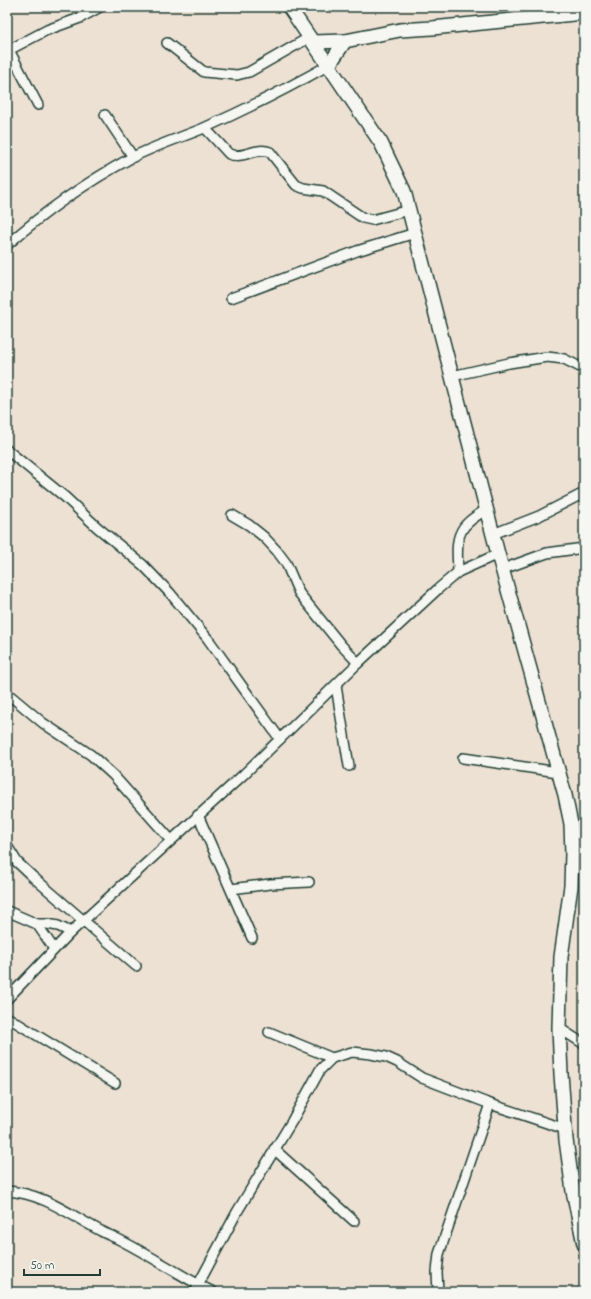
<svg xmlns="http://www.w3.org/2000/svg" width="591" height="1299" viewBox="0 0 591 1299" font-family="'Indie Flower',sans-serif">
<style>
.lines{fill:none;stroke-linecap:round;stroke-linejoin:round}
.street-casing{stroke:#1f3d34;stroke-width:12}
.secondary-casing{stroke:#1f3d34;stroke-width:16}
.street{stroke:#f6f6f2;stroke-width:9}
.secondary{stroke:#f6f6f2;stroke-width:13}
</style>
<rect width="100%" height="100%" fill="#ede1d3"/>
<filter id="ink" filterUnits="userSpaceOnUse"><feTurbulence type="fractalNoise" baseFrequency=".025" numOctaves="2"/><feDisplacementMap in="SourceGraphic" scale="8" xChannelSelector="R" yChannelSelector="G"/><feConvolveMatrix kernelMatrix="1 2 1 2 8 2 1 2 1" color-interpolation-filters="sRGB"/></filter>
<g filter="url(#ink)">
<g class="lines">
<defs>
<g id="street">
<path d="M 167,43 L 204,72 L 237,75 L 249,72 L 310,37"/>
<path d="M 9,50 L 38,105"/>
<path d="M 7,51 L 47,30 L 80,18 L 100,7"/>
<path d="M 105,115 L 133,157"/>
<path d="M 205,128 L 229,154 C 243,160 256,146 270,152 L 296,185 L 303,188 L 323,191 L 363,218 L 372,220 L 409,210"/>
<path d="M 7,245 C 44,212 87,182 131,158 C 154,146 180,138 204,128 C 247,109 288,88 329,65"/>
<path d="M 231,298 L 357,251 L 415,233"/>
<path d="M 452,376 L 509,363 L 547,357 L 564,359 L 584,369"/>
<path d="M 7,450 L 65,497 L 97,527 L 143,565 L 170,593 L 208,639 L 280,739"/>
<path d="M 232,515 L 249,525 L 264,537 L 277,551 L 286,563 L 299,593 L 341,645 L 358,663"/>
<path d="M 493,534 L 539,516 L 584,493"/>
<path d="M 503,569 L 547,553 L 584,548"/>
<path d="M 458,572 C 458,560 455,543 461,532 C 465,522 478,515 487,509"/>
<path d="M 336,686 L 349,766"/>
<path d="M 7,693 L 43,723 L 91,755 L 113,775 L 171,840"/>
<path d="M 463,758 L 558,772"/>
<path d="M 198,815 L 252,938"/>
<path d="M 7,846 L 17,862 L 33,877 L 136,966"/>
<path d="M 231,889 L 270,884 L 309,882"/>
<path d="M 7,911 L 37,924 L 47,924 L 58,926 L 71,932"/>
<path d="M 37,924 L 54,949"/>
<path d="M 7,999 L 71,932 L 243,775 L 358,663 L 438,589 L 458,572 L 498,554"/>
<path d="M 7,1017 L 115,1083"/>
<path d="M 559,1028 L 584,1044"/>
<path d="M 269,1032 L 332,1058"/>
<path d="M 274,1149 L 354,1221"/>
<path d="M 7,1191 C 43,1193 70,1215 101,1231 C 106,1234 112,1236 118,1239 C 150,1255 180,1276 213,1292"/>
<path d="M 196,1292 L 198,1285 L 237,1212 L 292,1121 L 320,1070 L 332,1058 L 352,1052 L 371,1054 L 386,1057 L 397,1062 L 422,1078 L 490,1104 L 565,1129"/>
<path d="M 438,1292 L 437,1272 L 439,1254 L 490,1104"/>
</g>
<g id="secondary">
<path d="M 289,7 L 381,143 L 404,191 L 498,554 L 565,795 L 571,824 L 572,853 L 571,886 L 561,957 L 559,1028 L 561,1074 L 566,1140 L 573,1191 L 584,1244"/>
<path d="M 313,42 L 345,41 L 400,30 L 432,28 L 584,13"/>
<path d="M 329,65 L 345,41"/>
</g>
</defs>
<use href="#street" class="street-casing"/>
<use href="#secondary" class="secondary-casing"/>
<use href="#street" class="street"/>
<use href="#secondary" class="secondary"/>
</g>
</g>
<rect width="591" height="1299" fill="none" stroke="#f6f6f2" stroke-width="24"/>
<rect x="12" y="12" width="567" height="1275" fill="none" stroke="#1f3d34" stroke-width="1.5" filter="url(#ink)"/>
<path d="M24 1269v6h76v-6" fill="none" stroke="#1f3d34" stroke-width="2"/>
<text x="30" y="1269" font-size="12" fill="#1f3d34" stroke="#f6f6f2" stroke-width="3" paint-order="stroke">50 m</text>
</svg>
